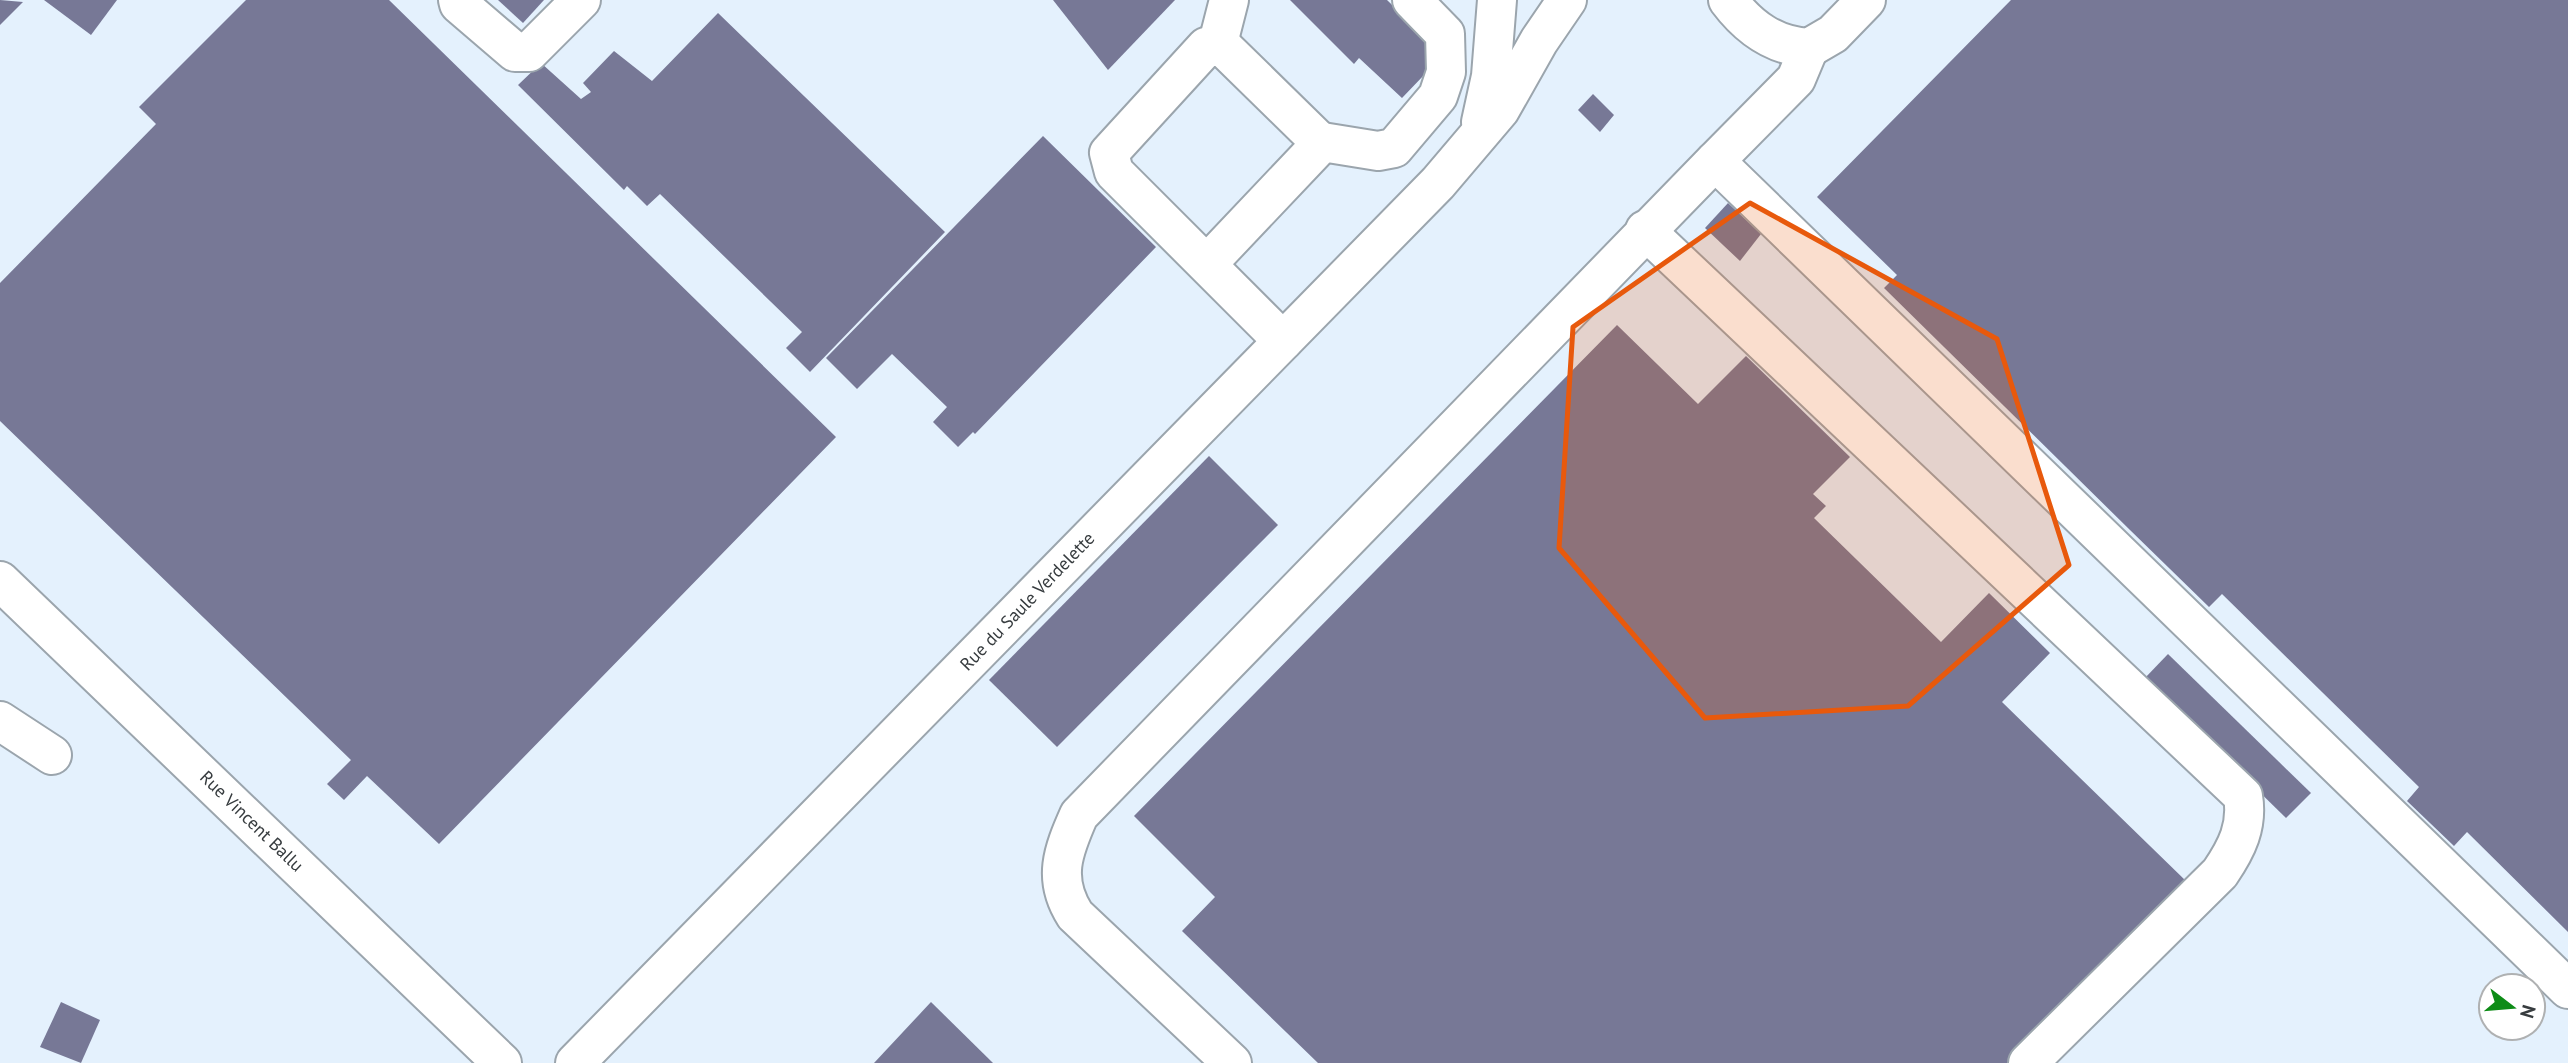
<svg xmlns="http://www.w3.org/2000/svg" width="2568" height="1063" viewBox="0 0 2568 1063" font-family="'PT Sans',sans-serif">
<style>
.built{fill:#e4f1fd;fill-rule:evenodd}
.building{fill:#777896}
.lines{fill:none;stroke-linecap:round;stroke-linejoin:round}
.minor-casing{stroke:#9ba5ad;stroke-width:42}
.minor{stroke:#fff;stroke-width:38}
.marked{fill:#e8590c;fill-opacity:0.2;stroke:#e8590c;stroke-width:5;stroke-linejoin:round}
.labels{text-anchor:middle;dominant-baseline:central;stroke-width:7;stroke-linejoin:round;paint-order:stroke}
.street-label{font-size:18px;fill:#373c3f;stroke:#fff}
</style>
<rect width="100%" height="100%" fill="#f3faff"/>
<path class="built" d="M 0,0 L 2568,0 L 2568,1063 L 0,1063 ZM 2491,986 L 2533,986 L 2533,1028 L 2491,1028 Z"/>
<g class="building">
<path d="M 0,0 L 23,2 L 0,25 Z"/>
<path d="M 44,0 L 117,0 L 91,35 Z"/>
<path d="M 246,0 L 389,0 L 836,437 L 439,844 L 367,776 L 344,800 L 327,784 L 351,760 L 0,421 L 0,283 L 156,124 L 139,107 Z"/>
<path d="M 498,0 L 544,0 L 523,23 Z"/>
<path d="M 1053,0 L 1175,0 L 1108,70 Z"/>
<path d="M 1290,0 L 1387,0 L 1435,47 L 1425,74 L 1402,98 L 1359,58 L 1354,64 Z"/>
<path d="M 2011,0 L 2568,0 L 2568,932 L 2467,832 L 2454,846 L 2407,801 L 2419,787 L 2222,594 L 2209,607 L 2130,530 L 1884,288 L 1897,275 L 1817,197 Z"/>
<path d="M 718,13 L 945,232 L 810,372 L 786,348 L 802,332 L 660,194 L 647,206 L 627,186 L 624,190 L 518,85 L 541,63 L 581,99 L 591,92 L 583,83 L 614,51 L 652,81 Z"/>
<path d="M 1593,94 L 1614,115 L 1600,132 L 1578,110 Z"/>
<path d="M 1043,136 L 1156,247 L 975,434 L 973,432 L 958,447 L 933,422 L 947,407 L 892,354 L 857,389 L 826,358 Z"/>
<path d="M 1728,203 L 1761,234 L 1740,261 L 1705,228 Z"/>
<path d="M 1617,325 L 1698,404 L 1746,356 L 1850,457 L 1813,494 L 1826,506 L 1814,518 L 1941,642 L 1989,593 L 2050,653 L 2002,702 L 2186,881 L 2008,1063 L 1318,1063 L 1182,931 L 1215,897 L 1134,816 Z"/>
<path d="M 1209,456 L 1278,525 L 1057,747 L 989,680 Z"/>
<path d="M 2168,654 L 2311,793 L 2286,818 L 2144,679 Z"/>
<path d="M 61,1002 L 100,1020 L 81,1063 L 40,1047 Z"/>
<path d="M 931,1002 L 993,1063 L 874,1063 Z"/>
</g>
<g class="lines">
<defs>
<g id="minor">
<path d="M 458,0 L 459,4 L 515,52 L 529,52 L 581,0"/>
<path d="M 1728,0 C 1749,28 1774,46 1809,48 L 1833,34 L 1866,0"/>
<path d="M 1217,47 L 1229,0"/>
<path d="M 1809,48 L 1796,79 L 1715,161 L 2568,989"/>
<path d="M 1481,122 L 1491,76 L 1497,0"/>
<path d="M 1316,141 L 1378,151 L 1394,148 L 1438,96 L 1446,72 L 1445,34 L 1412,0"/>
<path d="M 1645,230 L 2243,796 C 2248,826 2237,848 2220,873 L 2028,1063"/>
<path d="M 1208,263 L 1317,148 L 1315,137 L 1222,46 L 1206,47 L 1109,153 L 1114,172 L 1283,341"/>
<path d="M 0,581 L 502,1063"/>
<path d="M 0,721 L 52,755"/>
<path d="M 575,1063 L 1438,183 L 1500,110 L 1539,41 L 1567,0"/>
<path d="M 1232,1063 L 1075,915 C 1052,879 1063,851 1079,815 L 1715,161"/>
</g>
</defs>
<use href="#minor" class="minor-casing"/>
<use href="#minor" class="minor"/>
</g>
<path class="marked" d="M 1750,203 L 1997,339 L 2069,565 L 1908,706 L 1705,718 L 1559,548 L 1573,327 Z"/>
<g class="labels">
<g class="street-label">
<text transform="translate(1027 601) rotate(-46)">Rue du Saule Verdelette</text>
<text transform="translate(252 821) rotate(44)">Rue Vincent Ballu</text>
</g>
</g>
<g transform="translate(2512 1007) rotate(106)"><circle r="33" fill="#ffffff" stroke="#afb1b2" stroke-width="2"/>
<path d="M0-5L12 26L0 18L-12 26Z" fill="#0e8c17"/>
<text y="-10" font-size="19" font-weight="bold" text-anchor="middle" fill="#373c3f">N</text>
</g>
</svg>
